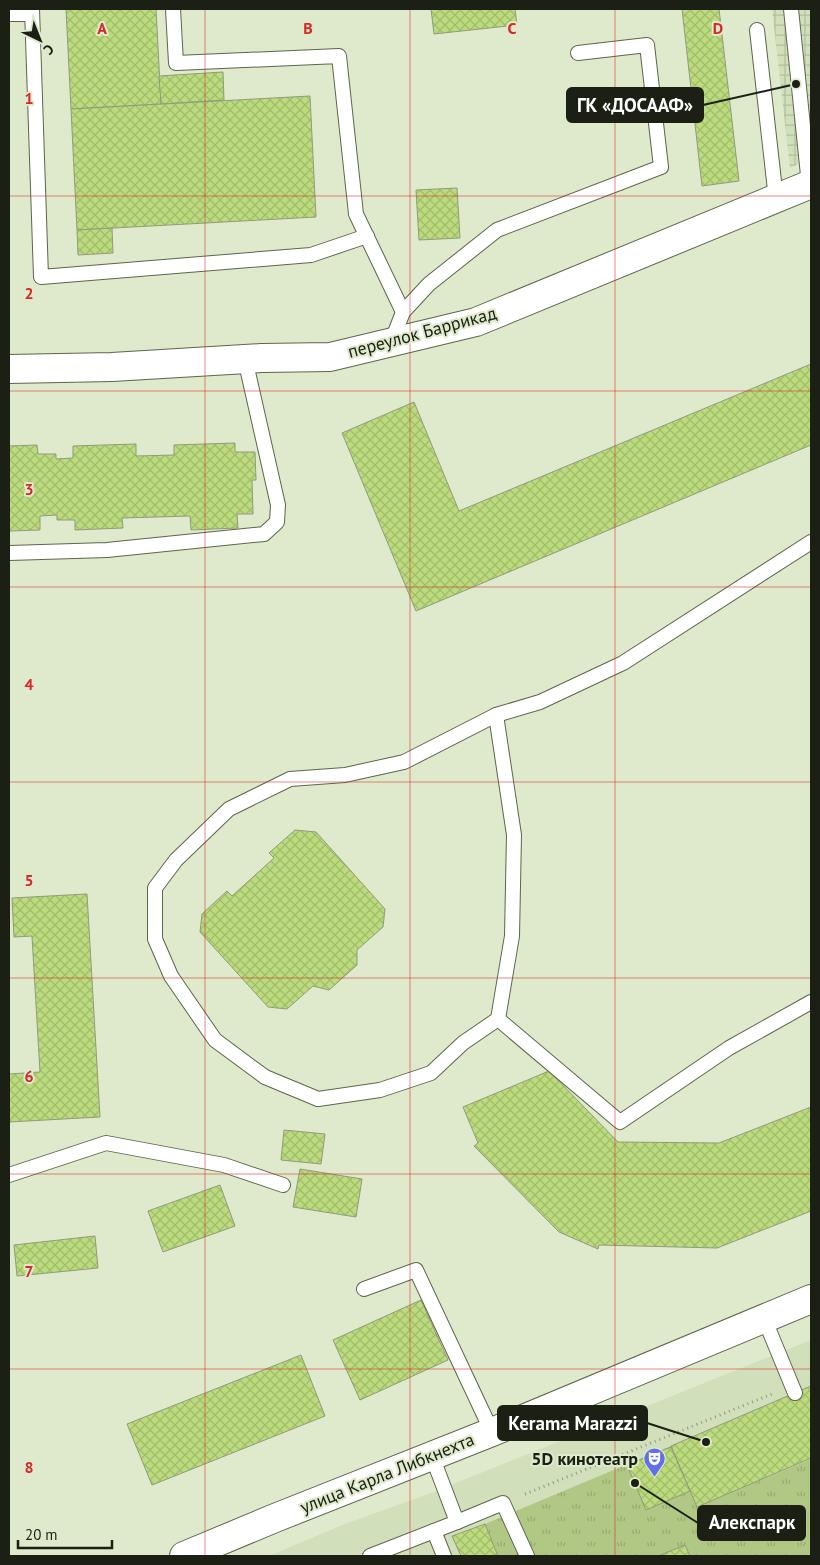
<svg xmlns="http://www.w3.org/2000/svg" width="820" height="1565" viewBox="0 0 820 1565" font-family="'PT Sans',sans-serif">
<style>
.built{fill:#d1dfbb}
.industrial{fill:url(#industrial-grid)}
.park{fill:url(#park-tufts)}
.building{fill:url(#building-cross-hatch);stroke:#909b7e}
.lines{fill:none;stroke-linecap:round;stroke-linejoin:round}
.service-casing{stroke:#5c664b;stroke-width:16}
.minor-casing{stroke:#5c664b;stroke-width:30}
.secondary-casing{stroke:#5c664b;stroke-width:30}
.path{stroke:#919a83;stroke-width:3;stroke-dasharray:1 4;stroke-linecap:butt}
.service{stroke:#fff;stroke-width:14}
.minor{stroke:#fff;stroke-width:28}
.secondary{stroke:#fff;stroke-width:28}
.grid{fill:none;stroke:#d62828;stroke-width:1;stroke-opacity:0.55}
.labels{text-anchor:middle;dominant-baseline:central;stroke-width:4;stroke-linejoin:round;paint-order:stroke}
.street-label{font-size:18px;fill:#1b1f14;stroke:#deeacb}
.poi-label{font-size:18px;font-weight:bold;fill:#1b1f14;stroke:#deeacb;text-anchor:end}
.grid-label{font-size:16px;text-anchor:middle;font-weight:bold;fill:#d62828;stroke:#deeacb;stroke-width:4;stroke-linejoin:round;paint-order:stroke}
.leader{fill:none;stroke:#1b1f14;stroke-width:2}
.callout-dot{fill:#1b1f14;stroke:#deeacb;stroke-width:2}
.callout{fill:#1b1f14;stroke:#1b1f14;stroke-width:2}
.callout-label{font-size:19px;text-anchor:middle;font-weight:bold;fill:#fff}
</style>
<defs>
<pattern id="industrial-grid" width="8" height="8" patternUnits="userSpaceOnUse" patternTransform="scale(1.25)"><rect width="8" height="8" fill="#d1dfbb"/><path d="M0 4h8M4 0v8" fill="none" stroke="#b3bfa0"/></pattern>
<pattern id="park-tufts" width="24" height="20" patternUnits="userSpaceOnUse" patternTransform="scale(1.25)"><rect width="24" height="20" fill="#b0c884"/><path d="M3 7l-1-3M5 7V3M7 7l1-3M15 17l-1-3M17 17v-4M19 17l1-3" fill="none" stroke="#97ab71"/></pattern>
<pattern id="building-cross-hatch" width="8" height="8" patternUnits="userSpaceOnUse" patternTransform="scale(1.25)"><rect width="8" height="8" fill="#bcdb7d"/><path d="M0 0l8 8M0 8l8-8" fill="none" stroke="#a1bc6b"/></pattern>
</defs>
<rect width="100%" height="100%" fill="#deeacb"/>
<path class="built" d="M 811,1340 L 811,1556 L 269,1556 L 345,1524 L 431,1493 Z"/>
<path class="industrial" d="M 772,9 L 811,9 L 811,158 L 790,168 Z"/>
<path class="park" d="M 671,1446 L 697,1507 L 811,1459 L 811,1556 L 498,1556 L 485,1524 Z"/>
<g class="building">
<path d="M 66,9 L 156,9 L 161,104 L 71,109 Z"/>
<path d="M 431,9 L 515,9 L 517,25 L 434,34 Z"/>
<path d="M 682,9 L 719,9 L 739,181 L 702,186 Z"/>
<path d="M 223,72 L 224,100 L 161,104 L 159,76 Z"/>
<path d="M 310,96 L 316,217 L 77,230 L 71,109 Z"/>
<path d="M 457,188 L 460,238 L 419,240 L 416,190 Z"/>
<path d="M 112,228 L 113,253 L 78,255 L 77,230 Z"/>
<path d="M 811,364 L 811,445 L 416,611 L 342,433 L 414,402 L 459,511 Z"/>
<path d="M 235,443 L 235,452 L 255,452 L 256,480 L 252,480 L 253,514 L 237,514 L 238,528 L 191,530 L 190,516 L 122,518 L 123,528 L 75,530 L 75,520 L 57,520 L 57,515 L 40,516 L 40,530 L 9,531 L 9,446 L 37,445 L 38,454 L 56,454 L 56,459 L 73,458 L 73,446 L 136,444 L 136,456 L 174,455 L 174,445 Z"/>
<path d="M 295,830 L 316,832 L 385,909 L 383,927 L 357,950 L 357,965 L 329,990 L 313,986 L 287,1009 L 268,1007 L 200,932 L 202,914 L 227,891 L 232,896 L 274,858 L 269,853 Z"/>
<path d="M 87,894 L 100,1117 L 9,1122 L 9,1074 L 40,1072 L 32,936 L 14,937 L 12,898 Z"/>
<path d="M 549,1071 L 618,1142 L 719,1143 L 811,1107 L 811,1211 L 717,1248 L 599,1245 L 598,1249 L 559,1232 L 474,1146 L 478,1143 L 463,1107 Z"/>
<path d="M 284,1130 L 325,1134 L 321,1164 L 281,1160 Z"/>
<path d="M 300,1169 L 362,1179 L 356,1217 L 293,1207 Z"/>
<path d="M 220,1185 L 235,1226 L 163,1252 L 148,1211 Z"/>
<path d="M 95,1236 L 98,1268 L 17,1276 L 14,1245 Z"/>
<path d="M 421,1300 L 448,1360 L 360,1400 L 333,1340 Z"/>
<path d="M 301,1355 L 325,1416 L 152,1485 L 127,1424 Z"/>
<path d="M 811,1386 L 811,1458 L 697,1507 L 671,1446 Z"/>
<path d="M 671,1447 L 690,1491 L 646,1510 L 627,1465 Z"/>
<path d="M 485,1524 L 498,1556 L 461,1556 L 452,1536 Z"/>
<path d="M 685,1545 L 690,1556 L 658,1556 Z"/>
</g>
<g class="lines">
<defs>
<g id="service">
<path d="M 32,9 L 41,277 L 311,255 L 367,236"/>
<path d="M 173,9 L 176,63 L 339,56 L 356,214 L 403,312"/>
<path d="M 791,9 L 809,185"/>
<path d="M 9,14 L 31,14"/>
<path d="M 757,30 L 776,199"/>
<path d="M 391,343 L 403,312 L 429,284 L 497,230 L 661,167 L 647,45 L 578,53"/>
<path d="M 9,553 L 107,550 L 264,534 L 277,522 L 278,505 L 245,359"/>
<path d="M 496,715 L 514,835 L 512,936 L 498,1019 L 463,1043 L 431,1073 L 380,1090 L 318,1099 L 265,1077 L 215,1040 L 171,976 L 155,939 L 155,888 L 176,860 L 229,809 L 290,779 L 345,775 L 404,762 Z"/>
<path d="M 496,715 L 540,702 L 623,663 L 811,542"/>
<path d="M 498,1019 L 620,1122 L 729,1048 L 811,1002"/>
<path d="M 9,1175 L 106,1143 L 224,1165 L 283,1185"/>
<path d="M 364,1289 L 416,1270 L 492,1432"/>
<path d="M 764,1318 L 795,1393"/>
<path d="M 457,1522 L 503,1503 L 527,1556"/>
<path d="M 434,1531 L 444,1556"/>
<path d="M 370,1556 L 457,1522 L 432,1456"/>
</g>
<path id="minor" d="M 9,369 L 112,367 L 262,358 L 330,357 L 476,322 L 811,184"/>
<path id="secondary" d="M 184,1556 L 275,1518 L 492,1432 L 811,1299"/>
</defs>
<use href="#service" class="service-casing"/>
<use href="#minor" class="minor-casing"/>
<use href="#secondary" class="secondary-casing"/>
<path class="path" d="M 525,1494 L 772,1394"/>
<use href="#service" class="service"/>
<use href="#minor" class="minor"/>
<use href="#secondary" class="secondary"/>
</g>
<path class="grid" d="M 205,9 L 205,1556M 410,9 L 410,1556M 615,9 L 615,1556M 9,196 L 811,196M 9,391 L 811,391M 9,587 L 811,587M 9,782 L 811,782M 9,978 L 811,978M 9,1174 L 811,1174M 9,1369 L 811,1369"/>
<defs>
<symbol id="theatre-pin" viewBox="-11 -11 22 30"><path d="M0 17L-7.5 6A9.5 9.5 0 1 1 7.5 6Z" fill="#6170e8" stroke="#deeacb"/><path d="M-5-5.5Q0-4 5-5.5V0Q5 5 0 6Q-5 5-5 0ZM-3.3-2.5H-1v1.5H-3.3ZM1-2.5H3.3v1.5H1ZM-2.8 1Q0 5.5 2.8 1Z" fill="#fff"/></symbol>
</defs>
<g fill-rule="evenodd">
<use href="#theatre-pin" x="642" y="1446" width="25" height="34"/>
</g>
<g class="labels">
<g class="street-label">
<text transform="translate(422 332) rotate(-15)">переулок Баррикад</text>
<text transform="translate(387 1473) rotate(-22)">улица Карла Либкнехта</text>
</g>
<g class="poi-label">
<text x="638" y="1458">5D кинотеатр</text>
</g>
</g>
<g class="grid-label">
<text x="102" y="34">A</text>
<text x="308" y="34">B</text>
<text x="512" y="34">C</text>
<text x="718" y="34">D</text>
<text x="29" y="104">1</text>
<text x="29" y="299">2</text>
<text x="29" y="495">3</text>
<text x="29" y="690">4</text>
<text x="29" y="886">5</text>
<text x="29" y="1082">6</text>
<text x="29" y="1277">7</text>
<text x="29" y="1473">8</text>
</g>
<path class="leader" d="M796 84L703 105M706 1442L647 1423M635 1483L698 1523"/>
<g class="callout-dot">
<circle cx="796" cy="84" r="5"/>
<circle cx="706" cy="1442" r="5"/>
<circle cx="635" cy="1483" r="5"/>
</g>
<g class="callout">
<rect x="567" y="88" width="136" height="34" rx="5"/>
<rect x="498" y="1406" width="149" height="34" rx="5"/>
<rect x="698" y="1506" width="107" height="34" rx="5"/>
</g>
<g class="callout-label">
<text x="635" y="112">ГК «ДОСААФ»</text>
<text x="573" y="1430">Kerama Marazzi</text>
<text x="752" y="1529">Алекспарк</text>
</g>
<rect width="820" height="1565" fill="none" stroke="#1b1f14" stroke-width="20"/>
<g transform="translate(40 40) rotate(137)" stroke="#deeacb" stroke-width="4" paint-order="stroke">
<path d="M0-4L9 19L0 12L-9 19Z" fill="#1b1f14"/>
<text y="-8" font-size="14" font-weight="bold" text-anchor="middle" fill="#1b1f14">С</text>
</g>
<path d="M18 1540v8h94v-8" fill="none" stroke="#1b1f14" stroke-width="2.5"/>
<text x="25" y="1540" font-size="15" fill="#1b1f14" stroke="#deeacb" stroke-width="4" paint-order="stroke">20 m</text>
</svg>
